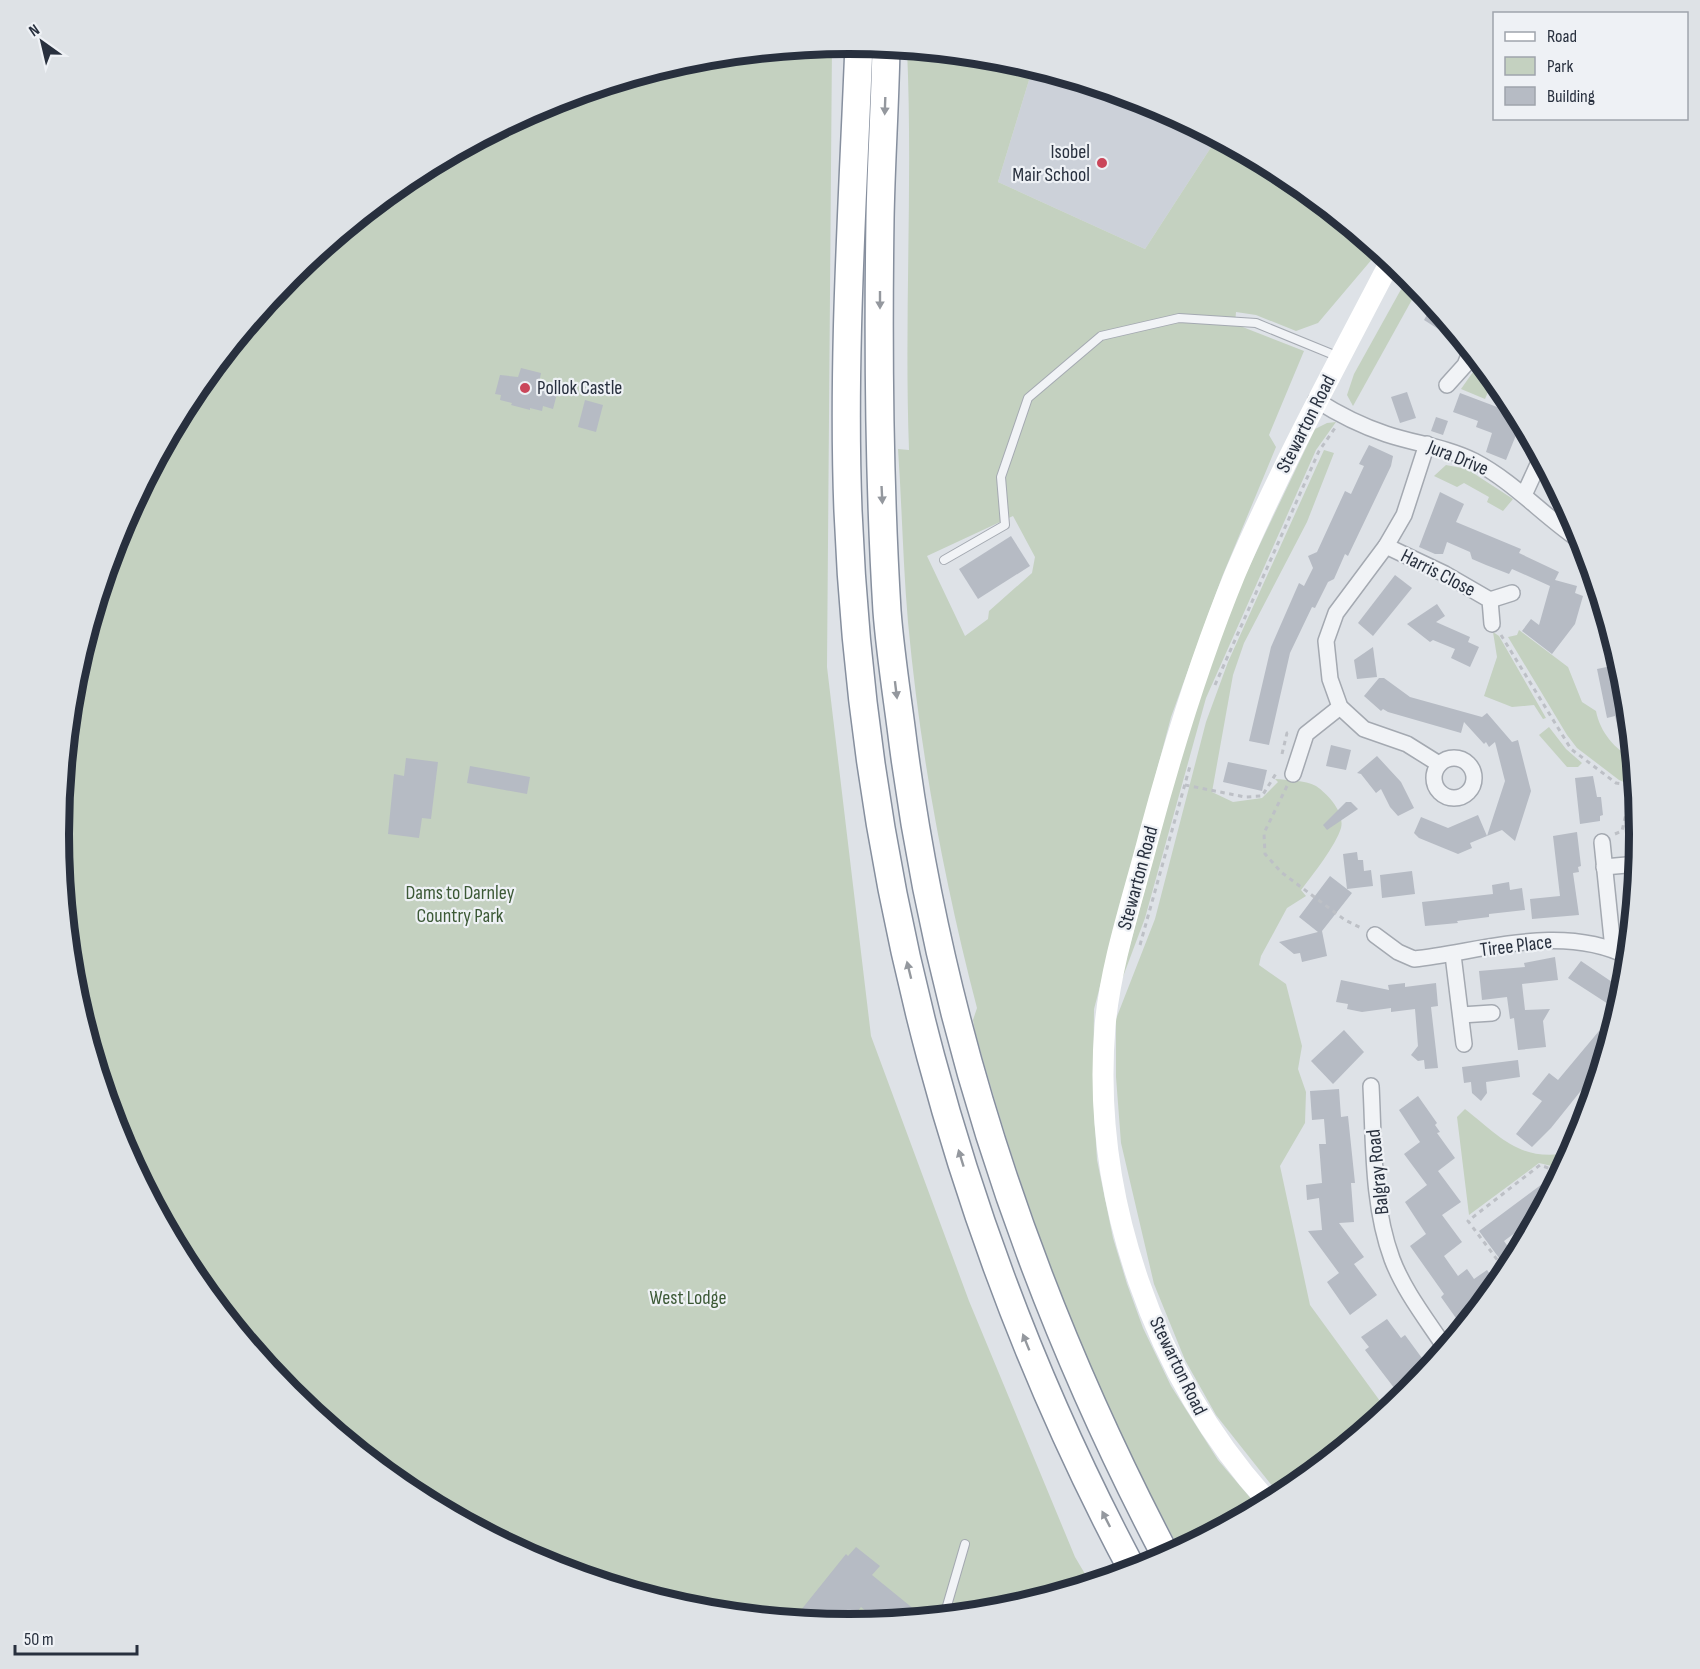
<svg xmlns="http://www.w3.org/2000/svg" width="1700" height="1669" viewBox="0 0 1700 1669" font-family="'Sofia Sans Condensed',sans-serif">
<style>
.built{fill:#ccd1d9}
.green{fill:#c4d1c0;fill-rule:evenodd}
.building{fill:#b6bbc4}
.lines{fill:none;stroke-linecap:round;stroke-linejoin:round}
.lane-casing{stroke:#a4a9b1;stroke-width:10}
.street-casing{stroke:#a4a9b1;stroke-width:18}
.highway-casing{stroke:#868f9e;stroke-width:30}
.path{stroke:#bdc0c6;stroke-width:3;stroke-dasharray:4.5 4.5;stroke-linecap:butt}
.lane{stroke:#f1f3f6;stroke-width:8}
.street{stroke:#f1f3f6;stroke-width:15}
.secondary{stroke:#fff;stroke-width:21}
.highway{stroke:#fff;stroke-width:27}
.oneway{fill:#94989e}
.poi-dot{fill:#ca465a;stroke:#eef1f5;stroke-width:2}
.labels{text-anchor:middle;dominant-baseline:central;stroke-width:4.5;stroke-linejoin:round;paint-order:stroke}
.poi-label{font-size:20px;fill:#28303e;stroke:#eef1f5;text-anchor:end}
.street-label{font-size:20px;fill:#28303e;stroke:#eef1f5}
.park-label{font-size:20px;fill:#3c5936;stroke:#eef1f5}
.rim{fill:none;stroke:#28303e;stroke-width:8}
</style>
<rect width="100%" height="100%" fill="#dee2e7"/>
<path class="built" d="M 1033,67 L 1153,104 L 1217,138 L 1145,249 L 998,182 Z"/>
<g class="green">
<path d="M 832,45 L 827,667 L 871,1036 L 969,1301 L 1075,1557 L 1091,1584 L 1004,1610 L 850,1625 L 695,1610 L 547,1565 L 410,1492 L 290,1394 L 192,1274 L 119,1137 L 74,988 L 59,834 L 74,680 L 119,531 L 193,395 L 291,275 L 411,177 L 548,104 L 696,59 Z"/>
<path d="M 907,49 L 1005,59 L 1033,67 L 998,182 L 1145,249 L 1217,138 L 1290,177 L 1377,249 L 1373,258 L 1318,323 L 1296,331 L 1256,315 L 1236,312 L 1235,324 L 1304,351 L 1269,435 L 1276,447 L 1222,577 L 1171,717 L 1094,1009 L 1093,1094 L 1097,1160 L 1113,1238 L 1127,1284 L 1143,1328 L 1171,1386 L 1218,1460 L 1259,1508 L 1180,1550 C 1091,1387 1024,1211 975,1031 L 973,1020 L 977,1008 C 944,881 920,752 908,622 C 903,565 902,507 898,449 L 909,450 C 904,316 913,183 907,49 ZM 1013,516 L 1035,557 L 1032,573 L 989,611 L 988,619 L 965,636 L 927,556 Z"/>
<path d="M 1409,275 L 1419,287 L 1353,406 L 1347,395 L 1354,374 Z"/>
<path d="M 1480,362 L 1494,378 L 1485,399 L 1461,389 Z"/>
<path d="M 1336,422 L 1316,450 L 1206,698 L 1145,918 L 1118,990 L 1192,714 L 1241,584 L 1315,429 L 1327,423 Z"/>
<path d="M 1324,450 L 1334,453 L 1307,522 L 1244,643 L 1233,675 L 1212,792 L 1233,802 L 1262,798 L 1278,782 L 1275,779 C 1287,780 1305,780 1316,786 C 1328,794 1345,813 1341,828 C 1336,845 1312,876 1301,890 L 1306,896 L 1287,908 L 1261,956 L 1259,965 L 1286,984 L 1302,1046 L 1298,1069 L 1306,1092 L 1305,1123 L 1280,1166 L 1310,1305 L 1388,1412 L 1281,1497 L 1216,1415 L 1185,1360 L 1154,1284 L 1121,1143 L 1116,1077 L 1116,1019 L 1155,919 L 1206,722 L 1228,662 Z"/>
<path d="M 1446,465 L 1467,469 L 1513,499 L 1503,511 L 1487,502 L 1489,497 L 1464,483 L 1457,487 L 1434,476 Z"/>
<path d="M 1519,630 L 1568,667 L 1582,702 L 1596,711 C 1600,732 1615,750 1634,759 L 1636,781 L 1626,783 L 1619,780 L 1577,748 L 1567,735 L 1508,637 L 1517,635 Z"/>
<path d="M 1493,632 L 1499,636 L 1546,718 L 1543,719 L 1534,705 L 1512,707 L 1484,696 L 1497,657 Z"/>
<path d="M 1549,727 L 1566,749 L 1582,763 L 1578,767 L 1567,767 L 1539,735 Z"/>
<path d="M 1465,1109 C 1503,1139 1521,1163 1573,1152 L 1564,1169 L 1539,1163 L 1469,1215 L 1457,1117 Z"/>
</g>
<g class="building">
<path d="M 1433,304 L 1448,323 L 1443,332 L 1424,320 Z"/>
<path d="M 521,368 L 541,373 L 539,383 L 558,390 L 553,409 L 543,406 L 542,411 L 530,408 L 530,410 L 511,405 L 512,403 L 500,400 L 501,395 L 495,394 L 500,375 L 518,377 Z"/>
<path d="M 1407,392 L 1416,418 L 1400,423 L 1391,397 Z"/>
<path d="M 1460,393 L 1505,410 L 1509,398 L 1524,425 L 1520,436 L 1516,435 L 1506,460 L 1486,452 L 1492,433 L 1476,427 L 1478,421 L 1453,412 Z"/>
<path d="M 585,400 L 603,405 L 596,432 L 578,427 Z"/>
<path d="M 1436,417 L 1448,421 L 1443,435 L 1431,431 Z"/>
<path d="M 1369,445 L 1393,456 L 1391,466 L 1348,556 L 1345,554 L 1334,579 L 1328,582 L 1315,608 L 1312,607 L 1290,653 L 1269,745 L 1249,741 L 1271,647 L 1299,583 L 1304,586 L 1313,568 L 1308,556 L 1317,552 L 1345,491 L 1351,494 L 1364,466 L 1359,464 Z"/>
<path d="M 1440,492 L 1464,504 L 1456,522 L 1521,549 L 1519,553 L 1559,572 L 1555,580 L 1577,586 L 1575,593 L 1583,596 L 1575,624 L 1552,654 L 1522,631 L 1531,619 L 1539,625 L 1550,586 L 1512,569 L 1509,574 L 1486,565 L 1472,559 L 1470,552 L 1447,542 L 1443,554 L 1435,554 L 1419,547 Z"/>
<path d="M 1011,536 L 1030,566 L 978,599 L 959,569 Z"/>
<path d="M 1395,575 L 1412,588 L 1373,636 L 1358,623 Z"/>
<path d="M 1437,604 L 1445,616 L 1436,622 L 1470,637 L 1468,642 L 1479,647 L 1470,667 L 1451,658 L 1455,649 L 1433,640 L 1430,642 L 1407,624 Z"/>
<path d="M 1373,647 L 1377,677 L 1357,679 L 1354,660 Z"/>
<path d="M 1621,664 L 1626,681 L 1630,725 L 1618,728 L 1615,716 L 1607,718 L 1597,669 Z"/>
<path d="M 1379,678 L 1384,678 L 1410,697 L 1482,717 L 1487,713 L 1512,742 L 1518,740 L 1531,791 L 1515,841 L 1502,830 L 1487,836 L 1505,781 L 1495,742 L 1489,747 L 1486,742 L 1484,744 L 1464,722 L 1461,733 L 1388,712 L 1383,709 L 1381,711 L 1364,696 Z"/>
<path d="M 1331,745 L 1351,750 L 1346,770 L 1326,766 Z"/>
<path d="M 1377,756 L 1401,782 L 1414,808 L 1398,816 L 1390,807 L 1381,789 L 1376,793 L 1361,774 L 1357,773 Z"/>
<path d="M 406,758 L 438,762 L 431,819 L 422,818 L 419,838 L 388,834 L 394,774 L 404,776 Z"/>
<path d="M 1228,762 L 1267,770 L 1262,791 L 1223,782 Z"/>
<path d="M 470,766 L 530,777 L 527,794 L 467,783 Z"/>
<path d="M 1593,776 L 1597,797 L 1601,797 L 1603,815 L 1600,816 L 1600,821 L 1580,824 L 1575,778 Z"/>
<path d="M 1346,802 L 1351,802 L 1358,809 L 1327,830 L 1323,825 Z"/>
<path d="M 1478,815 L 1487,836 L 1470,843 L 1472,848 L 1458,854 L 1419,838 L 1414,833 L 1421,817 L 1448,828 Z"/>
<path d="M 1577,832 L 1581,866 L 1578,867 L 1579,872 L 1573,873 L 1579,915 L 1532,919 L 1530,899 L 1560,896 L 1553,836 Z"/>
<path d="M 1357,852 L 1358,860 L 1363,860 L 1364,871 L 1371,870 L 1373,886 L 1347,889 L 1343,854 Z"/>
<path d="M 1412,871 L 1415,894 L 1382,898 L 1380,875 Z"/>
<path d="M 1330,876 L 1352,893 L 1322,931 L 1327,956 L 1302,962 L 1300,953 L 1294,954 L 1279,942 L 1318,932 L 1299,917 Z"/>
<path d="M 1509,882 L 1510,890 L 1522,888 L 1525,910 L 1489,914 L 1489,917 L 1457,921 L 1458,923 L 1425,926 L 1422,902 L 1493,894 L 1492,885 Z"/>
<path d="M 1555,957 L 1558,980 L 1522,984 L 1525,1010 L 1550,1009 L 1543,1021 L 1546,1047 L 1518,1050 L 1514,1018 L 1510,1019 L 1507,997 L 1482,1000 L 1479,971 L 1525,967 L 1524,963 Z"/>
<path d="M 1581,961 L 1612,982 L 1615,978 L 1626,987 L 1619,1011 L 1568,978 Z"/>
<path d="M 1341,980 L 1389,990 L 1388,985 L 1405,983 L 1405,987 L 1436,983 L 1438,1006 L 1431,1007 L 1438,1068 L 1425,1069 L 1424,1060 L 1418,1061 L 1411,1055 L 1418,1046 L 1415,1009 L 1391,1012 L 1391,1008 L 1362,1012 L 1347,1009 L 1348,1004 L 1336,1002 Z"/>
<path d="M 1344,1030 L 1364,1052 L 1333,1084 L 1311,1061 Z"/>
<path d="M 1599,1031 L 1610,1040 L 1604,1062 L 1551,1128 L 1532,1147 L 1516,1134 L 1542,1101 L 1532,1094 L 1549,1073 L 1558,1080 Z"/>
<path d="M 1518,1060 L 1520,1077 L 1486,1082 L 1487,1093 L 1481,1101 L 1472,1093 L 1471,1082 L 1464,1083 L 1462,1067 Z"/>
<path d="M 1339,1089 L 1341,1117 L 1348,1116 L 1355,1183 L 1351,1183 L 1354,1222 L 1339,1223 L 1364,1257 L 1354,1264 L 1377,1295 L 1350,1315 L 1327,1282 L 1339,1273 L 1308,1231 L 1322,1230 L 1319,1198 L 1307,1200 L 1306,1185 L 1322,1183 L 1319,1144 L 1326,1144 L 1324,1119 L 1312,1120 L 1310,1091 Z"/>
<path d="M 1418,1096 L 1437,1123 L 1435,1125 L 1440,1132 L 1437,1133 L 1455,1158 L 1438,1171 L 1461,1202 L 1442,1215 L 1462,1242 L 1444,1256 L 1458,1276 L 1467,1269 L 1474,1279 L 1487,1270 L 1496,1282 L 1469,1301 L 1477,1311 L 1463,1328 L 1441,1297 L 1444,1294 L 1410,1246 L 1426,1234 L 1405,1202 L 1427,1185 L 1404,1154 L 1420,1142 L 1399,1110 Z"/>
<path d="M 1565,1167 L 1539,1215 L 1504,1241 L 1516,1258 L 1505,1266 L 1479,1231 Z"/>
<path d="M 1387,1319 L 1401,1338 L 1405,1335 L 1430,1369 L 1415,1387 L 1412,1383 L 1398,1393 L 1365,1350 L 1369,1347 L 1361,1337 Z"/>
<path d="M 856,1547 L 880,1566 L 872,1575 L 915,1610 L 907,1620 L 880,1623 L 861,1607 L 846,1625 L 793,1620 L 846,1554 L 848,1556 Z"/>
</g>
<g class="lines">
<defs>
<g id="lane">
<path d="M 944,560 L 1005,525 L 1001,477 L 1028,398 L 1101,336 L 1179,318 L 1256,323 L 1339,357"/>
<path d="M 944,1616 L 965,1544"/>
</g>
<g id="street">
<path d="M 1447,385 L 1465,365 L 1471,350"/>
<path d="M 1316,400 C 1338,414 1362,426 1386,434 C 1416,444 1446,447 1474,461 C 1516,483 1546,519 1585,544"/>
<path d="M 1427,444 L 1404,515 L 1386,546 L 1336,613 L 1326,641 L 1330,679 L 1340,707 L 1364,729 L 1407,744 L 1439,764"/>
<path d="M 1524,495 L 1541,458"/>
<path d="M 1386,546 L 1445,574 L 1490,600 L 1492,624"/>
<path d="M 1490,600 L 1512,593"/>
<circle cx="1454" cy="778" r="20"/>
<path d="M 1293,774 L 1306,734 L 1340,707"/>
<path d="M 1602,842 L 1613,949"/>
<path d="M 1604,867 L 1638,864"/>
<path d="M 1375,935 L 1398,952 L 1414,959 C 1484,951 1562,923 1629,957"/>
<path d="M 1453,955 L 1464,1044"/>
<path d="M 1461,1015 L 1492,1013"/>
<path d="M 1371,1086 C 1374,1143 1372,1205 1392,1259 C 1404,1291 1427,1320 1446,1349"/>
</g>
<g id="highway">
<path d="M 859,44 C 853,200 842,356 848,511 C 863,880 959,1245 1133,1571"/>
<path d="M 886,47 C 885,104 881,162 880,219 C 878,350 879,480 887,611 C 890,650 896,689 901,727 C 937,1019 1030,1298 1167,1558"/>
</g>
</defs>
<use href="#lane" class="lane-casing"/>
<use href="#street" class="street-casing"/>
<use href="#highway" class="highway-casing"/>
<g class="path">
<path d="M 1501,635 L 1571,749 L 1616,783 L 1636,786"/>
<path d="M 1215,685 L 1319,451 L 1335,428"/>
<path d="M 1282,754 L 1287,733 L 1292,733"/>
<path d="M 1185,785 L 1245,797 L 1262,796 L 1277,772"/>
<path d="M 1287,786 L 1264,833 L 1265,854 L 1281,872 L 1345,920 L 1363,929"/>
<path d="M 1615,834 L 1622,831 L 1632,787"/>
<path d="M 1140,945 L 1190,766"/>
<path d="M 1508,1274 L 1468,1221 L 1540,1165 L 1562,1173"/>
</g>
<use href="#lane" class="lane"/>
<use href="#street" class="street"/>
<path class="secondary" d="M 1269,1503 C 1154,1377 1091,1197 1105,1026 C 1111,962 1133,898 1149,836 C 1173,747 1200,659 1235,574 C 1281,466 1337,364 1391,260"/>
<use href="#highway" class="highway"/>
</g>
<defs><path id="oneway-solid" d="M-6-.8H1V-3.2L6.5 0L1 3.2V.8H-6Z" transform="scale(1.5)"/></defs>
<g class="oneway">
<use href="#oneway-solid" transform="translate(885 106) rotate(92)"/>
<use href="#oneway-solid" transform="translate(880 300) rotate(90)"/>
<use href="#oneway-solid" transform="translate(882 495) rotate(87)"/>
<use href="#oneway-solid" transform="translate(896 690) rotate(83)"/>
<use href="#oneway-solid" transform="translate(909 970) rotate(-104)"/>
<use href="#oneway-solid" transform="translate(961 1158) rotate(-107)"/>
<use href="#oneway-solid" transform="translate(1026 1342) rotate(-112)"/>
<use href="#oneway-solid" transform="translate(1106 1519) rotate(-117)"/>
</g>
<g class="poi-dot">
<circle cx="1102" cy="163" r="6"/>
<circle cx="525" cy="388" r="6"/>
</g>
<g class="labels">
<g class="poi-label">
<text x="1090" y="152">Isobel<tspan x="1090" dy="23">Mair School</tspan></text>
<text x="537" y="388" text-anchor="start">Pollok Castle</text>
</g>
<g class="street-label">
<text transform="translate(1306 424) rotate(-63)">Stewarton Road</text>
<text transform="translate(1458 458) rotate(22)">Jura Drive</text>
<text transform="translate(1438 573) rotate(27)">Harris Close</text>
<text transform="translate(1138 878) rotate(-75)">Stewarton Road</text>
<text transform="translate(1516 946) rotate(-7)">Tiree Place</text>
<text transform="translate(1378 1172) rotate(-96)">Balgray Road</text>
<text transform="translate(1178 1366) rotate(64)">Stewarton Road</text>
</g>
<g class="park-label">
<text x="460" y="893">Dams to Darnley<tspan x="460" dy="23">Country Park</tspan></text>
<text x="688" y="1298">West Lodge</text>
</g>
</g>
<path d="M0 0H1700V1669H0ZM69 834a780 780 0 1 1 1560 0a780 780 0 1 1-1560 0Z" fill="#dee2e6" fill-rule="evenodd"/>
<path class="rim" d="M69 834a780 780 0 1 1 1560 0a780 780 0 1 1-1560 0Z"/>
<rect x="1493" y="12" width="195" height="108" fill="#eef1f5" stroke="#9fa4ac" stroke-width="1.5"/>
<rect x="1505" y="32" width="30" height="9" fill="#ffffff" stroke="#9fa4ac" stroke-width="1.5"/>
<text x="1547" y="42" font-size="18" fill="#28303e">Road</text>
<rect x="1505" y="57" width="30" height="18" fill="#c4d1c0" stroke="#9fa4ac" stroke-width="1.5"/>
<text x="1547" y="72" font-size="18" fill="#28303e">Park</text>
<rect x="1505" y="87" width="30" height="18" fill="#b6bbc4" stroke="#9fa4ac" stroke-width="1.5"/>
<text x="1547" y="102" font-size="18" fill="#28303e">Building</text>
<g transform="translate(42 42) rotate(326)" stroke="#eef1f5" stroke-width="4.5" paint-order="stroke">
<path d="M0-4.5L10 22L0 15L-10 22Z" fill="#28303e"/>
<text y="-9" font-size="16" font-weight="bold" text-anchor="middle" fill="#28303e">N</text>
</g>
<path d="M15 1645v9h122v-9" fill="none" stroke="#28303e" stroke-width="3"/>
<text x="24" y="1645" font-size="18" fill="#28303e" stroke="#eef1f5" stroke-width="4.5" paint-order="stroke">50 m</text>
</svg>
